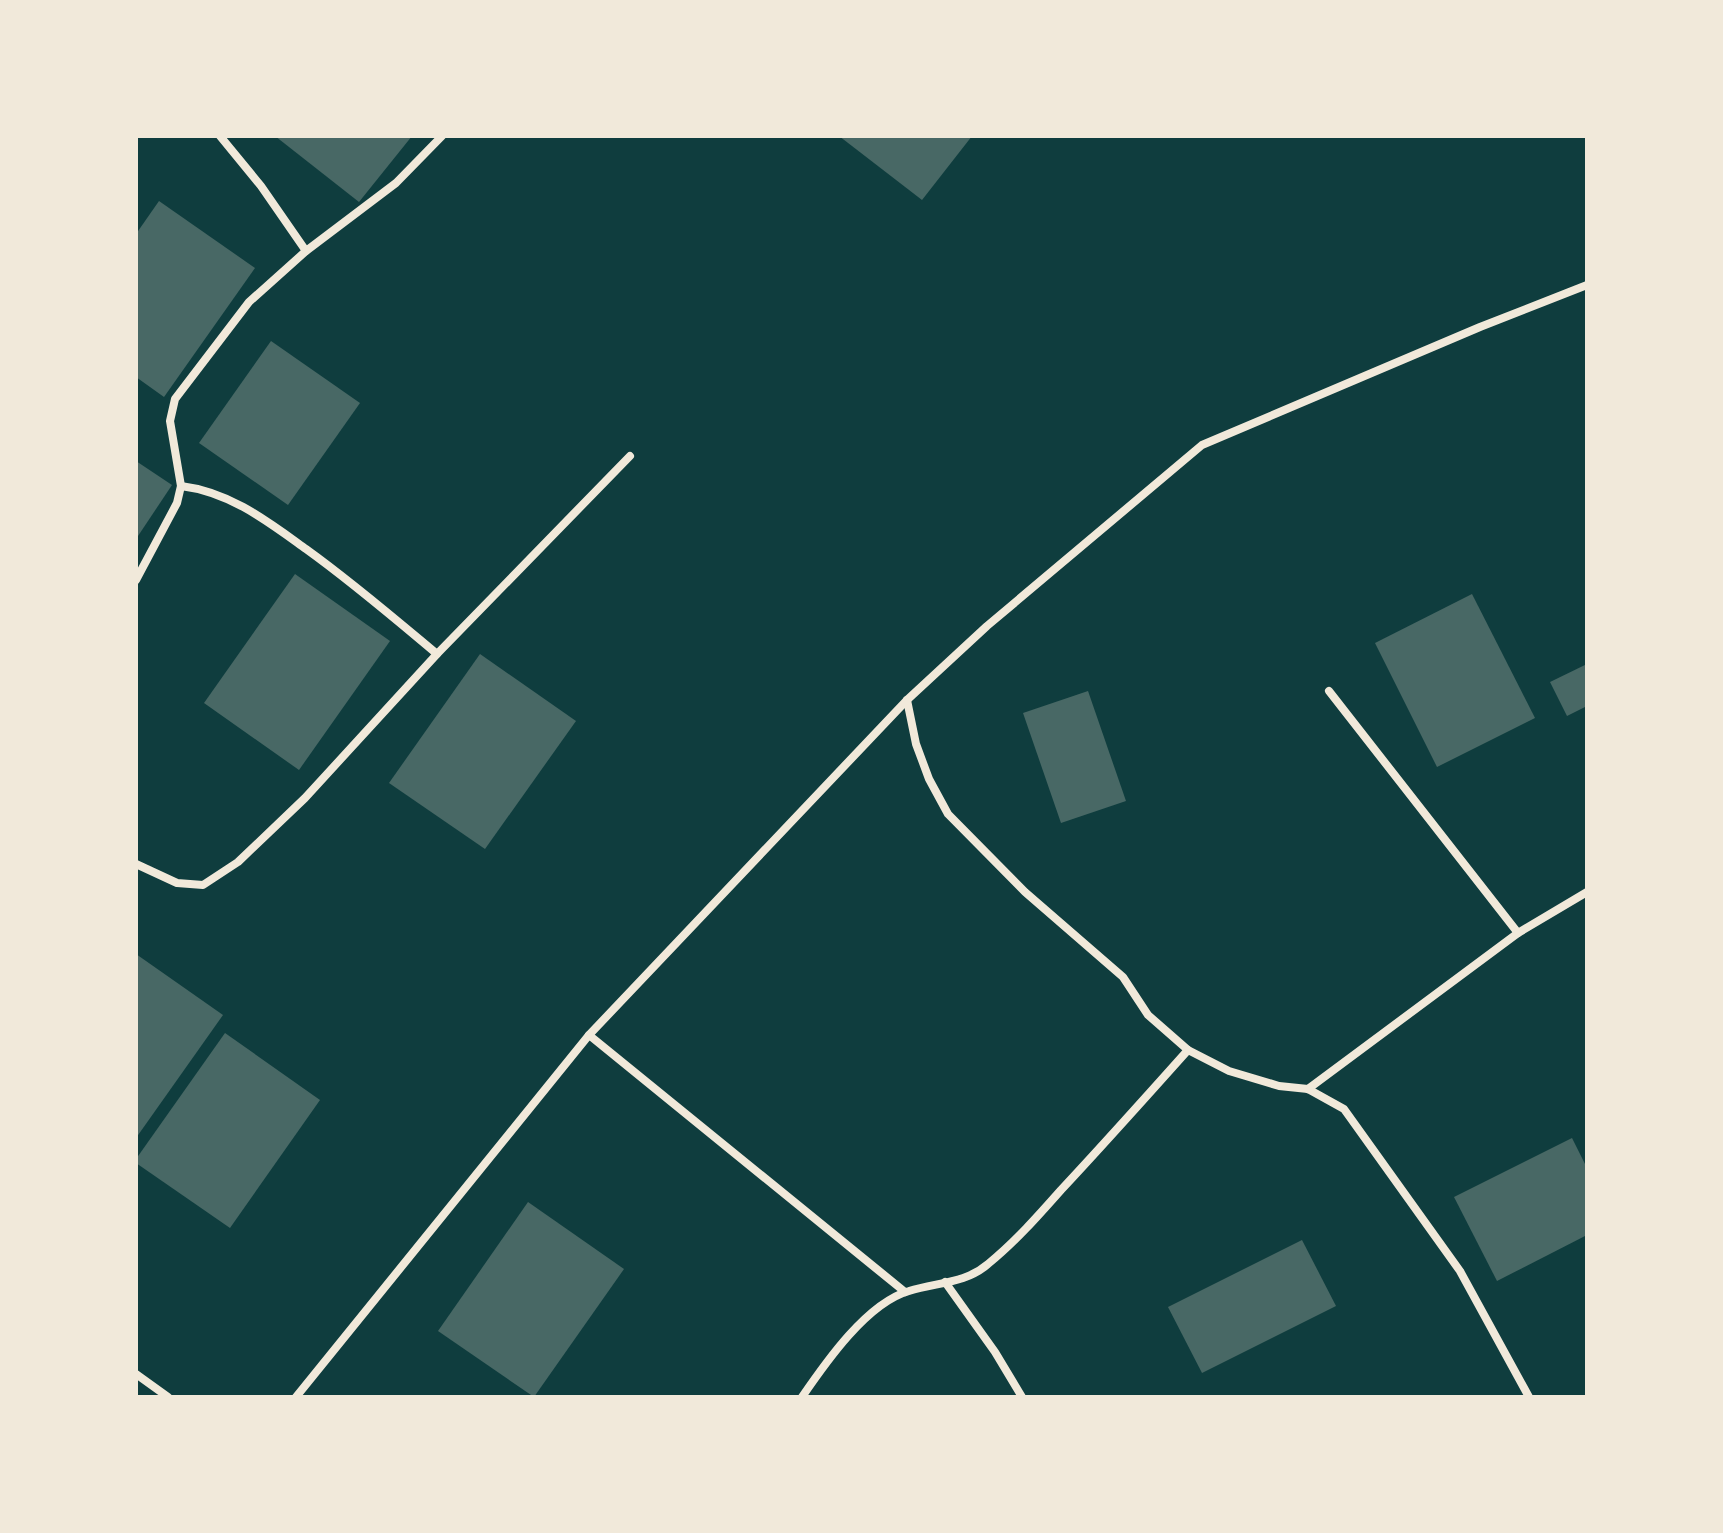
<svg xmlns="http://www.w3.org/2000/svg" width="1723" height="1533" viewBox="0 0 1723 1533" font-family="'Nunito Sans',sans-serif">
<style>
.building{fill:#486865}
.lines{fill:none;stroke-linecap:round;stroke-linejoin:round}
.minor{stroke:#f1e9da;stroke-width:8}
</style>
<rect width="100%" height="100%" fill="#0f3d3e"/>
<g class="building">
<path d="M 275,136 L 412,136 L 359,202 Z"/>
<path d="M 839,136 L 972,136 L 922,200 Z"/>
<path d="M 159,201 L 255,268 L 164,397 L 136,377 L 136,234 Z"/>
<path d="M 271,341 L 360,403 L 288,505 L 199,443 Z"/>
<path d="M 136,461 L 172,485 L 136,539 Z"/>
<path d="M 295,574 L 390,641 L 299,770 L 204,703 Z"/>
<path d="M 1472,594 L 1535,718 L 1437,767 L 1375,643 Z"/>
<path d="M 480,654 L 576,721 L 485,849 L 389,783 Z"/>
<path d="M 1587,664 L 1587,706 L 1567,716 L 1550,682 Z"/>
<path d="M 1088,691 L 1126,801 L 1061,823 L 1023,713 Z"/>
<path d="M 136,954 L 223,1015 L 136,1138 Z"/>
<path d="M 225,1033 L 320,1100 L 230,1228 L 136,1163 L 136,1159 Z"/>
<path d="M 1572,1138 L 1587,1168 L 1587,1235 L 1497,1281 L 1454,1197 Z"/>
<path d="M 528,1202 L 624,1269 L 534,1397 L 438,1331 Z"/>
<path d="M 1302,1240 L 1336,1306 L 1202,1373 L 1168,1307 Z"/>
</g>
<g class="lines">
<g class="minor">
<path d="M 220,136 L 261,186 L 306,251"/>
<path d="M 181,486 C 230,492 267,521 306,549 C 352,582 394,618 437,654"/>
<path d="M 136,580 L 177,503 L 181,486 L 170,421 L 175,399 L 249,302 L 306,251 L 396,183 L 442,136"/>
<path d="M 1329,691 L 1518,933"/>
<path d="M 907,700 L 916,744 L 929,779 L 948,814 L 1025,892 L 1123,977 L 1148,1015 L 1188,1050 L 1229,1071 L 1279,1086 L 1308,1089 L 1344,1109 L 1460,1271 L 1529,1397"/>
<path d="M 136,864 L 177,883 L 203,885 L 238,862 L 305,798 L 437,654 L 630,456"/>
<path d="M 589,1035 L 905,1292"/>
<path d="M 1308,1089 L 1518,933 L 1587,892"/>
<path d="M 945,1282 L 995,1352 L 1022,1397"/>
<path d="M 136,1374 L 168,1397"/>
<path d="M 296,1397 L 589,1035 L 907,700 L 987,626 L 1202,445 L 1480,327 L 1587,285"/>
<path d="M 802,1397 C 826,1362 867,1303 909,1291 C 937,1282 965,1284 988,1264 C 1015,1242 1038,1216 1061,1190 C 1104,1144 1146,1097 1188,1050"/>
</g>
</g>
<rect width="1723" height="1533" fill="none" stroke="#f1e9da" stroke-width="276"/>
</svg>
